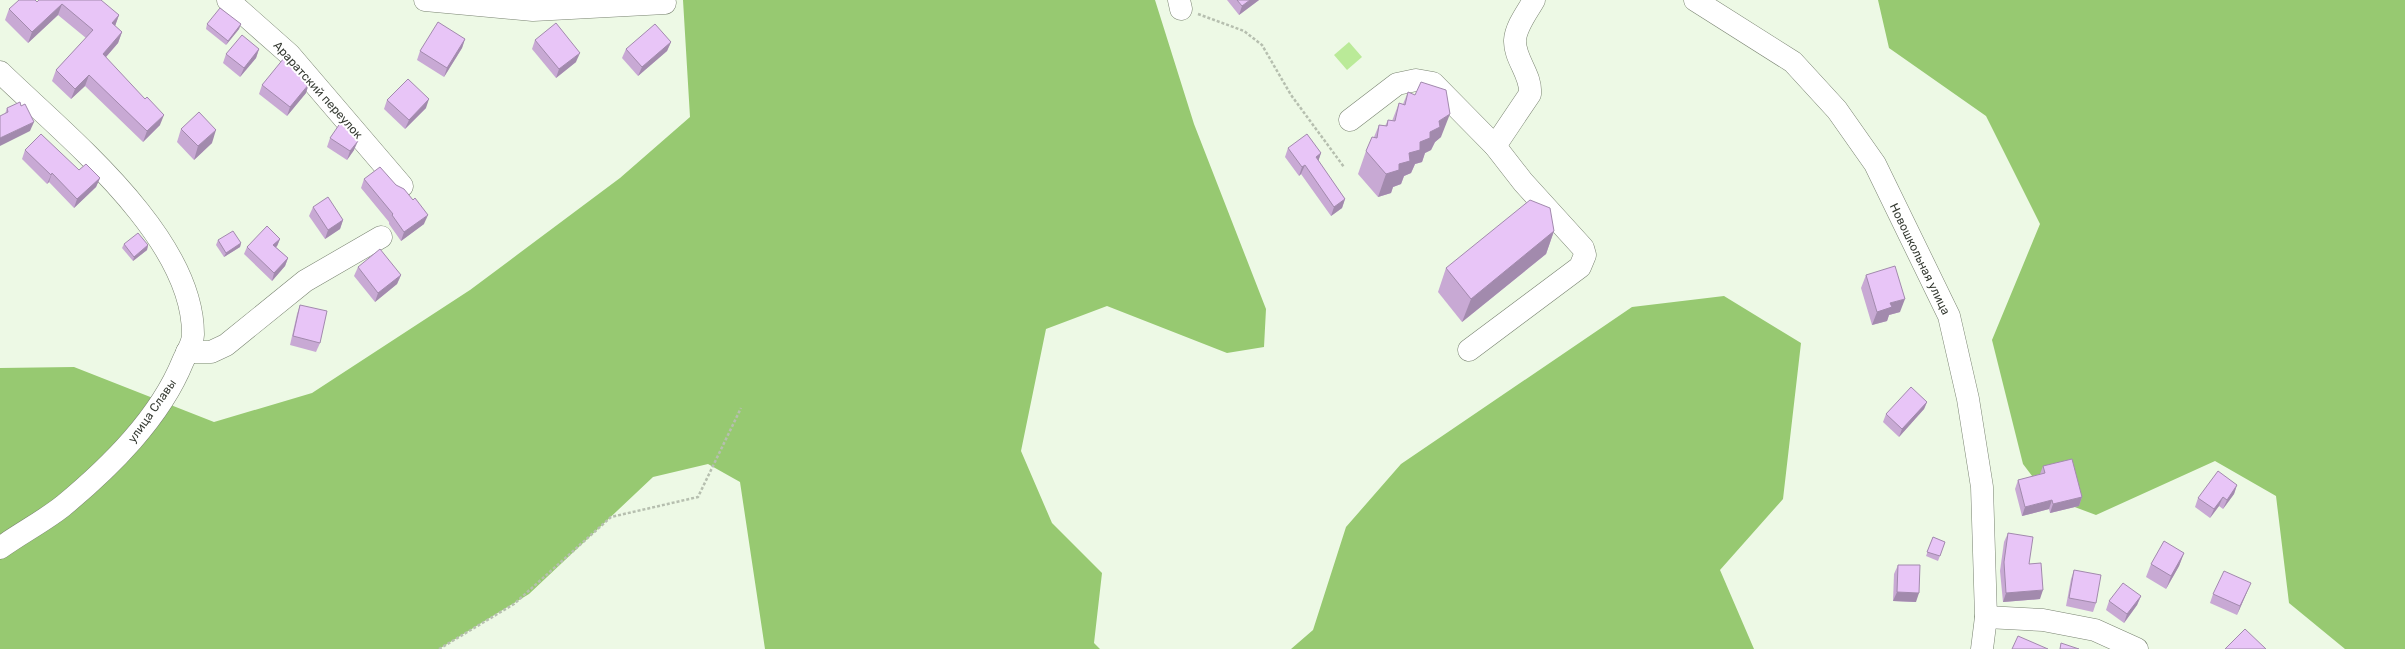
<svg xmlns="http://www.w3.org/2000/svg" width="2405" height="649" viewBox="0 0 2405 649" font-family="Rubik,sans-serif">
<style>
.green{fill:#baea98}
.forest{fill:#97c971}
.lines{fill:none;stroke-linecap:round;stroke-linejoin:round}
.minor-casing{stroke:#798371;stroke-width:23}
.path{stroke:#b6bfaf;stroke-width:2.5;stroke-dasharray:3 2;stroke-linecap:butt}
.minor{stroke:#fff;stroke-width:22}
.wall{fill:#c8a9d4}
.shaded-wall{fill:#a28aad}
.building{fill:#e8c5f7;stroke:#a28aad}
.labels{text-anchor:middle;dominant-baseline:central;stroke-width:4;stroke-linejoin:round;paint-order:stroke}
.street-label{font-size:12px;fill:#363b33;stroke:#fff}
</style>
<rect width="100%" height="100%" fill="#edf9e5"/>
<path class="green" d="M 1349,42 L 1362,57 L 1347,70 L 1334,55 Z"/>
<g class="forest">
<path d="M 683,0 L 1155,0 L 1194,124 L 1266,309 L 1264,347 L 1227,353 L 1107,306 L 1046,329 L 1021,451 L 1052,523 L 1102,573 L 1094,643 L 1100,649 L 765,649 L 740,482 L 708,464 L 653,477 L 529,594 L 439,649 L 0,649 L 0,368 L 74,367 L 214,422 L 312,393 L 470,290 L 620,178 L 690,117 Z"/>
<path d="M 1878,0 L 2405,0 L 2405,649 L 2345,649 L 2289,603 L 2276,496 L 2215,461 L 2096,515 L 2048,497 L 2023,464 L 1992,340 L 2040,224 L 1986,116 L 1889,48 Z"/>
<path d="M 1724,296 L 1801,343 L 1783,499 L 1720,570 L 1754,649 L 1291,649 L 1313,630 L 1346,527 L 1401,464 L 1632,307 Z"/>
</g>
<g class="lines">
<defs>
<g id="minor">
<path d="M 228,0 L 289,54 L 402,186"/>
<path d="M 425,0 L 533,10 L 665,3 L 664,0"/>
<path d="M 1179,0 L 1181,9"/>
<path d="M 1695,0 L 1793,62 L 1837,110 L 1875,164 L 1949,316 L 1968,399 L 1982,487 L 1986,617 L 1982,649"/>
<path d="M 0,72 C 66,136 194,237 193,335 C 193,343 186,354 183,361 C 160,418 110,467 63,506 C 44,521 21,533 0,548"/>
<path d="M 1350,120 L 1397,84 L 1416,80 L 1433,83 L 1495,146 L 1530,94 C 1532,75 1514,59 1515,40 C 1516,26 1528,11 1534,0"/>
<path d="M 1469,350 L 1580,267 L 1585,255 L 1583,248 L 1523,182 L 1495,146"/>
<path d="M 187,352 L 211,352 L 226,345 L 305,281 L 381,237"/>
<path d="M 1986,617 L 2043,620 L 2095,630 L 2137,649"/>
</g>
</defs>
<use href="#minor" class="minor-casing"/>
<g class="path">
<path d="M 1198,14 L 1244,31 L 1262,45 L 1291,95 L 1344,167"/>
<path d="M 439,649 L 514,604 L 611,517 L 698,497 L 741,408"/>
</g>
<use href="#minor" class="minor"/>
</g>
<g class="wall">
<path d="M 39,0 L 119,15 L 115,26 L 122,32 L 118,43 L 106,57 L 160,125 L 143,142 L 85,86 L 71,99 L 52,81 L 56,70 L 86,38 L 58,15 L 28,43 L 5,20 L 9,9 L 37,2 Z"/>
<path d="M 1227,0 L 1259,0 L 1239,15 Z"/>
<path d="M 207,24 L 241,24 L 239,29 L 226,45 L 206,29 Z"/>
<path d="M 465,39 L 462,48 L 444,77 L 417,60 L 420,51 Z"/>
<path d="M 535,40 L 576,62 L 556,78 L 532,49 Z"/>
<path d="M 671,42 L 667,51 L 638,76 L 622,58 L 626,49 Z"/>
<path d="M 259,49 L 256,58 L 240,77 L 223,63 L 226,54 Z"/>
<path d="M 262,85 L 306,93 L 287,116 L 259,94 Z"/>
<path d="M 1408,92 L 1441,137 L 1435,142 L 1431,150 L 1425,153 L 1422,162 L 1415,164 L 1411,173 L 1404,176 L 1401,184 L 1393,187 L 1391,193 L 1378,197 L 1358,174 L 1366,151 L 1374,137 L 1379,125 L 1385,126 L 1388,120 L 1392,121 L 1399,103 L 1403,104 Z"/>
<path d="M 387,100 L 426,108 L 405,129 L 384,109 Z"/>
<path d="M 7,108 L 30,131 L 5,114 Z"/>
<path d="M 181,129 L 212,143 L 194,160 L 177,142 Z"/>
<path d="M 330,138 L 354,150 L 347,160 L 327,147 Z"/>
<path d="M 1288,148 L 1321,153 L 1318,161 L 1345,199 L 1342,208 L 1331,216 L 1301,174 L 1299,176 L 1285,157 Z"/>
<path d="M 25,150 L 100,178 L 96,187 L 74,208 L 49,182 L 47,184 L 22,159 Z"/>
<path d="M 364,179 L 424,224 L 401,241 L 389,224 L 389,222 L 361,188 Z"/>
<path d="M 313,207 L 343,220 L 340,229 L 325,239 L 309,216 Z"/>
<path d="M 1554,231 L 1546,254 L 1462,322 L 1438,292 L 1446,268 Z"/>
<path d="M 280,239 L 277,246 L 276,247 L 288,258 L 285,266 L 272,281 L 244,254 L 247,247 Z"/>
<path d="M 218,240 L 241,243 L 240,247 L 224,257 L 216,245 Z"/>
<path d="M 124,244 L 148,245 L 147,250 L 133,261 L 122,248 Z"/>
<path d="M 358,267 L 401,275 L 397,284 L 375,302 L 354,276 Z"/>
<path d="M 1866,275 L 1900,312 L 1889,315 L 1887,321 L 1872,325 L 1861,288 Z"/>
<path d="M 300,305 L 320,343 L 316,352 L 290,345 L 297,314 Z"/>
<path d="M 1927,402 L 1924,409 L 1899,437 L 1883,422 L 1886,414 Z"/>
<path d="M 2043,466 L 2082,497 L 2079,506 L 2050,513 L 2049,509 L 2022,516 L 2015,489 L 2018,480 L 2040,474 Z"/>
<path d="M 2237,485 L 2234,494 L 2223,509 L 2219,506 L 2210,518 L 2195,507 L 2198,498 Z"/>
<path d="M 2008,533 L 2029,564 L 2040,599 L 2003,602 L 2000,571 L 2004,542 Z"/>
<path d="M 1933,537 L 1945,542 L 1938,561 L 1926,556 Z"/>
<path d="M 2184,553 L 2179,566 L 2166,589 L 2146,577 L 2151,564 Z"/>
<path d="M 1898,565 L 1916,602 L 1893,601 L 1894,574 Z"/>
<path d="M 2074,570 L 2096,603 L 2093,612 L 2066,606 L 2071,579 Z"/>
<path d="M 2247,592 L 2237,615 L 2210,603 L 2213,594 Z"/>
<path d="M 2141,596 L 2137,605 L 2124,623 L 2106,610 L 2109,601 Z"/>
</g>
<g class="shaded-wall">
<path d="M 1250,0 L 1259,0 L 1239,15 L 1242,6 Z"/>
<path d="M 62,4 L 58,15 L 28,43 L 32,32 Z"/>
<path d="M 119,15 L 115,26 L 112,23 Z"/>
<path d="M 241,24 L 239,29 L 226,45 L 228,41 Z"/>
<path d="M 122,32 L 118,43 L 99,65 L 103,54 Z"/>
<path d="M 465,39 L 462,48 L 444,77 L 447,68 Z"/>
<path d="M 671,42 L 667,51 L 638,76 L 642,67 Z"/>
<path d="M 259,49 L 256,58 L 240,77 L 244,68 Z"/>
<path d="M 580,53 L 576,62 L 556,78 L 559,69 Z"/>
<path d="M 89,75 L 85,86 L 71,99 L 75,89 Z"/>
<path d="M 309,84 L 306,93 L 287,116 L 290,107 Z"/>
<path d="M 429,99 L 426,108 L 405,129 L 409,120 Z"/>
<path d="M 1450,114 L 1441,137 L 1435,142 L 1431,150 L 1425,153 L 1422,162 L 1415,164 L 1411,173 L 1404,176 L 1401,184 L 1393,187 L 1391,193 L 1378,197 L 1386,174 L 1399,164 L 1439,121 Z"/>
<path d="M 164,115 L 160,125 L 143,142 L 147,131 Z"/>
<path d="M 34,122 L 30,131 L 0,146 L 0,138 Z"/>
<path d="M 216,130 L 212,143 L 194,160 L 198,146 Z"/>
<path d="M 358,141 L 354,150 L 347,160 L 350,151 Z"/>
<path d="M 1321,153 L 1318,162 L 1316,157 Z"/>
<path d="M 1305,165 L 1301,174 L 1299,176 L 1302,167 Z"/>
<path d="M 52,173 L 49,182 L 47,184 L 51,175 Z"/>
<path d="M 100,178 L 96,187 L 74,208 L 77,199 Z"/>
<path d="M 1345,199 L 1342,208 L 1331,216 L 1334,207 Z"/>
<path d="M 428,215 L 424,224 L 401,241 L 404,232 Z"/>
<path d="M 343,220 L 340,229 L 325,239 L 328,230 Z"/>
<path d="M 1554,231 L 1546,254 L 1462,322 L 1471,299 Z"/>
<path d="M 280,239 L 277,246 L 271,252 L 273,245 Z"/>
<path d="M 241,243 L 240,247 L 224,257 L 226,253 Z"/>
<path d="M 148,245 L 147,250 L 133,261 L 134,257 Z"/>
<path d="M 288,258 L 285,266 L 272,281 L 274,273 Z"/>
<path d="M 401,275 L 397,284 L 375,302 L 378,293 Z"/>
<path d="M 1905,299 L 1900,312 L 1889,315 L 1887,321 L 1872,325 L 1877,312 L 1890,303 Z"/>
<path d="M 1927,402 L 1924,409 L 1899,437 L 1902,429 Z"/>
<path d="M 2237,485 L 2234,494 L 2223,509 L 2227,500 Z"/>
<path d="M 2082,497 L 2079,506 L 2050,513 L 2053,504 Z"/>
<path d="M 2223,497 L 2219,506 L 2210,518 L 2214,509 Z"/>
<path d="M 2052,500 L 2049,509 L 2022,516 L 2025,507 Z"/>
<path d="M 2184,553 L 2179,566 L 2166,589 L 2171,576 Z"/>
<path d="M 2251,583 L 2247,592 L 2237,615 L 2240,606 Z"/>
<path d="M 2043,590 L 2040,599 L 2003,602 L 2006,593 Z"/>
<path d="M 1897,592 L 1919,593 L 1916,602 L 1893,601 Z"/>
<path d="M 2141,596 L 2137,605 L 2124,623 L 2127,614 Z"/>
</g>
<g class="building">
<path d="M 19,0 L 35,0 L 37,2 L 39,0 L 101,0 L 119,15 L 112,23 L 122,32 L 103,54 L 145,99 L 147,97 L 164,115 L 147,131 L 89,75 L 75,89 L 56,70 L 93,30 L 62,4 L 32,32 L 9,9 Z"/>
<path d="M 1237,0 L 1250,0 L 1242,6 Z"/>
<path d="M 220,8 L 241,24 L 228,41 L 207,24 Z"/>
<path d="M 438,22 L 465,39 L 447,68 L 420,51 Z"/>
<path d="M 556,23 L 580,53 L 559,69 L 535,40 Z"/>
<path d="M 655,24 L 671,42 L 642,67 L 626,49 Z"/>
<path d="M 242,35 L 259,49 L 244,68 L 226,54 Z"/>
<path d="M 284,58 L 309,84 L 290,107 L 262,85 Z"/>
<path d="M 408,79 L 429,99 L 409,120 L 387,100 Z"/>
<path d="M 1421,82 L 1446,90 L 1450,114 L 1439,121 L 1440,127 L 1430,132 L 1430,138 L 1420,142 L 1420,150 L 1409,153 L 1410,161 L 1399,164 L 1399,170 L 1386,174 L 1366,151 L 1372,137 L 1377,138 L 1379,125 L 1387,126 L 1388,120 L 1395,121 L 1399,103 L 1405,105 L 1408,92 L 1415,95 Z"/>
<path d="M 20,102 L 21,106 L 25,104 L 34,122 L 0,138 L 0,116 L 8,112 L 7,108 Z"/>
<path d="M 199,112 L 216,130 L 198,146 L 181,129 Z"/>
<path d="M 341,122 L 358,141 L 350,151 L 330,138 Z"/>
<path d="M 41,134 L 79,170 L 86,164 L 100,178 L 77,199 L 52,173 L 51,175 L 25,150 Z"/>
<path d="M 1307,134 L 1321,153 L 1316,157 L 1345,199 L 1334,207 L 1305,165 L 1302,167 L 1288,148 Z"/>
<path d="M 380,167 L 396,185 L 404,189 L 413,200 L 415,198 L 428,215 L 404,232 L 392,215 L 393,214 L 364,179 Z"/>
<path d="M 328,197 L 343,220 L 328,230 L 313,207 Z"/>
<path d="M 1530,200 L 1550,208 L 1554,231 L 1471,299 L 1446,268 Z"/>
<path d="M 267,226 L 280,239 L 273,245 L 288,258 L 274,273 L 247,247 Z"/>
<path d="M 233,231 L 241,243 L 226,253 L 218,240 Z"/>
<path d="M 138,233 L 148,245 L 134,257 L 124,244 Z"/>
<path d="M 380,249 L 401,275 L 378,293 L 358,267 Z"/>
<path d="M 1895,266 L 1905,299 L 1890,303 L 1892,307 L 1877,312 L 1866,275 Z"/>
<path d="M 300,305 L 327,311 L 320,343 L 293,336 Z"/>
<path d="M 1911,387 L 1927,402 L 1902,429 L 1886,414 Z"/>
<path d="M 2072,459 L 2082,497 L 2053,504 L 2052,500 L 2025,507 L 2018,480 L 2045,473 L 2043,466 Z"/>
<path d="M 2218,471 L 2237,485 L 2227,500 L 2223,497 L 2214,509 L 2198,498 Z"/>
<path d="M 2008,533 L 2033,537 L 2029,564 L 2041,563 L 2043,590 L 2006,593 L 2004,562 Z"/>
<path d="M 1933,537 L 1945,542 L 1940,556 L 1927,552 Z"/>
<path d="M 2164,541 L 2184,553 L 2171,576 L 2151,564 Z"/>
<path d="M 1898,565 L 1920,565 L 1919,593 L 1897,592 Z"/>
<path d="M 2074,570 L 2101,575 L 2096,603 L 2069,598 Z"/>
<path d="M 2224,571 L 2251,583 L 2240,606 L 2213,594 Z"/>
<path d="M 2123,583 L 2141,596 L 2127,614 L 2109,601 Z"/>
<path d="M 2245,629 L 2266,649 L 2225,649 Z"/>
<path d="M 2018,636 L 2048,649 L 2012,649 Z"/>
<path d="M 2061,643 L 2079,649 L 2060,649 Z"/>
</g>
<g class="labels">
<g class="street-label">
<text transform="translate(318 90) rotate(48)">Араратский переулок</text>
<text transform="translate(1920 259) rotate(64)">Новошкольная улица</text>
<text transform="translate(152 411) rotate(-55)">улица Славы</text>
</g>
</g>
</svg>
